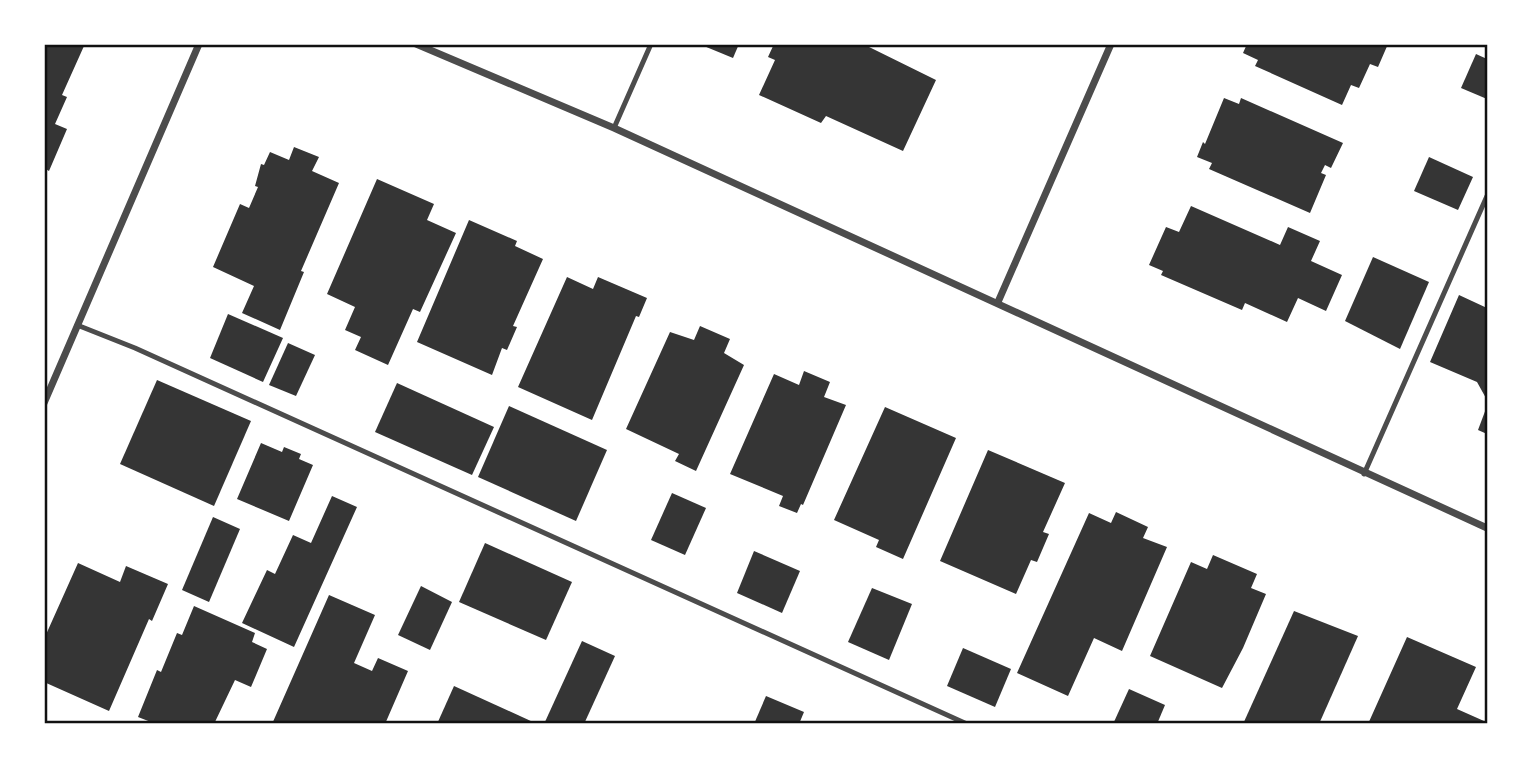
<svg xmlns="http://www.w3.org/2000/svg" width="1531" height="768" viewBox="0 0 1531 768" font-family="Poppins,sans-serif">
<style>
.building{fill:#353535}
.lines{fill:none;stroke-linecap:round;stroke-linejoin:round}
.service{stroke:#4c4c4c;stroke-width:5}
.minor{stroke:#4c4c4c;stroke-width:7}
.neatline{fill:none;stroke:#111;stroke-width:2.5}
</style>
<rect width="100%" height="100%" fill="#fff"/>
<g class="building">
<path d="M 44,44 L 84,46 L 62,95 L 67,97 L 55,124 L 67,129 L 49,171 L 44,168 Z"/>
<path d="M 699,44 L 739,44 L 733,58 Z"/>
<path d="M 774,44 L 863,44 L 936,80 L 903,151 L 826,116 L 821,123 L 759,95 L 775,60 L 768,57 Z"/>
<path d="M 1247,44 L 1388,44 L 1378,67 L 1370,64 L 1359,88 L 1351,85 L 1342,105 L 1255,66 L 1258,60 L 1243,53 Z"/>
<path d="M 1476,54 L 1487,59 L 1487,99 L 1461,88 Z"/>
<path d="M 1224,98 L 1239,104 L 1241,98 L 1343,143 L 1331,168 L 1325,165 L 1321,173 L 1326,175 L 1310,213 L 1209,169 L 1212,163 L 1197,157 L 1203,142 L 1205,144 Z"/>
<path d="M 294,147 L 319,157 L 312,171 L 339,183 L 301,271 L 304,272 L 280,330 L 242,313 L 254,286 L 213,267 L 240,204 L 249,208 L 258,187 L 255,186 L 261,164 L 264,165 L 270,152 L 289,160 Z"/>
<path d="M 1429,157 L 1473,177 L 1458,210 L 1414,191 Z"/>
<path d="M 377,179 L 434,204 L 427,220 L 456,233 L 420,312 L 413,309 L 388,365 L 355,350 L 361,337 L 345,330 L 355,307 L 327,294 Z"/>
<path d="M 1191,206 L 1280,245 L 1288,227 L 1320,241 L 1311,261 L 1342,275 L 1326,311 L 1298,298 L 1287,322 L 1245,303 L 1242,310 L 1161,275 L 1163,271 L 1149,265 L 1166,227 L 1179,232 Z"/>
<path d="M 469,220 L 517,241 L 515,246 L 543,259 L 513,326 L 517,327 L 507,350 L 502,348 L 492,375 L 417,342 Z"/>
<path d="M 1373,257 L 1429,282 L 1400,349 L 1345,321 Z"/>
<path d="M 567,277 L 593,289 L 598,277 L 647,298 L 639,317 L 636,316 L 592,420 L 518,387 Z"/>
<path d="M 1459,295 L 1487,308 L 1487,400 L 1477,382 L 1430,362 Z"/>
<path d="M 228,314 L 283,338 L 263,382 L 210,358 Z"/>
<path d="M 700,326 L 730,339 L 724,353 L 744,365 L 696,471 L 675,461 L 679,454 L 626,429 L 670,332 L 694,340 Z"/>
<path d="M 288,343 L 315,355 L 296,396 L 269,385 Z"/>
<path d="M 804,371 L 830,382 L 824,397 L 846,405 L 803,505 L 801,504 L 797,513 L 779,506 L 783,496 L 730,474 L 774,374 L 799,385 Z"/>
<path d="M 157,380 L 251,421 L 214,506 L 120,464 Z"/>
<path d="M 397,383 L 494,427 L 472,475 L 375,432 Z"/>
<path d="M 509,406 L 607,450 L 576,521 L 478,477 Z"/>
<path d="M 1487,406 L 1487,434 L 1478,430 Z"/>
<path d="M 885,407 L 956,438 L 903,559 L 876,547 L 879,540 L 834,520 Z"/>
<path d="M 261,443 L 282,452 L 284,447 L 301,454 L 299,459 L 313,465 L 289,521 L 237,499 Z"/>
<path d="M 988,450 L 1065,483 L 1043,532 L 1049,534 L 1037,562 L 1031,560 L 1016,594 L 940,561 Z"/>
<path d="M 672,493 L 706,508 L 685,555 L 651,540 Z"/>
<path d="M 332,496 L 357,507 L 294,647 L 242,623 L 267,570 L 275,574 L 293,535 L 311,543 Z"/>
<path d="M 1116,512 L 1148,527 L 1143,538 L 1167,547 L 1122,651 L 1094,638 L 1068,696 L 1017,673 L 1089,513 L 1111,523 Z"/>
<path d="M 213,517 L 240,529 L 209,602 L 182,590 Z"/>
<path d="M 485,543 L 572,582 L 546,640 L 459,602 Z"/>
<path d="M 754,551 L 800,571 L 782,613 L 737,593 Z"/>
<path d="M 1213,555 L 1257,574 L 1251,588 L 1266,594 L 1243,648 L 1222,688 L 1150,656 L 1191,562 L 1207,569 Z"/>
<path d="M 78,563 L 120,582 L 126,566 L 168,584 L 152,621 L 149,619 L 109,711 L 44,682 L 44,639 Z"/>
<path d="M 421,586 L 452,602 L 430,650 L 398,635 Z"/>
<path d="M 872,588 L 912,604 L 889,660 L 848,642 Z"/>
<path d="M 329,595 L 375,615 L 354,663 L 372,671 L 378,658 L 408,671 L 385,724 L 272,724 Z"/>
<path d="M 194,606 L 255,633 L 252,642 L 267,649 L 251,687 L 235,680 L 214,724 L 156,724 L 138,717 L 157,670 L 161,672 L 177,633 L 182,635 Z"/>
<path d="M 1294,611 L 1358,636 L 1319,724 L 1243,724 Z"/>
<path d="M 1407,637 L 1476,667 L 1457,709 L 1484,721 L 1482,724 L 1368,724 Z"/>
<path d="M 582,641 L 615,656 L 584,724 L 544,724 Z"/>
<path d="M 963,648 L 1011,669 L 995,707 L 947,686 Z"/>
<path d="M 454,686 L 533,722 L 532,724 L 437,724 Z"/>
<path d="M 1129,689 L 1165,705 L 1157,724 L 1113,724 Z"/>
<path d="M 766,696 L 804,712 L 799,724 L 754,724 Z"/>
</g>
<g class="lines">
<g class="service">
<path d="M 614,128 L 651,44"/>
<path d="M 77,325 L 135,348 L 967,724"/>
<path d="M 1364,474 L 1487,196"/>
</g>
<g class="minor">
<path d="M 416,44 L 614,128 L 1487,528"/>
<path d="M 998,302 L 1111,44"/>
<path d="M 44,403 L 199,44"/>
</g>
</g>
<rect width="1531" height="768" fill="none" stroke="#ffffff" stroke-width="91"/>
<rect x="46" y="46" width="1440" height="676" class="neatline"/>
</svg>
